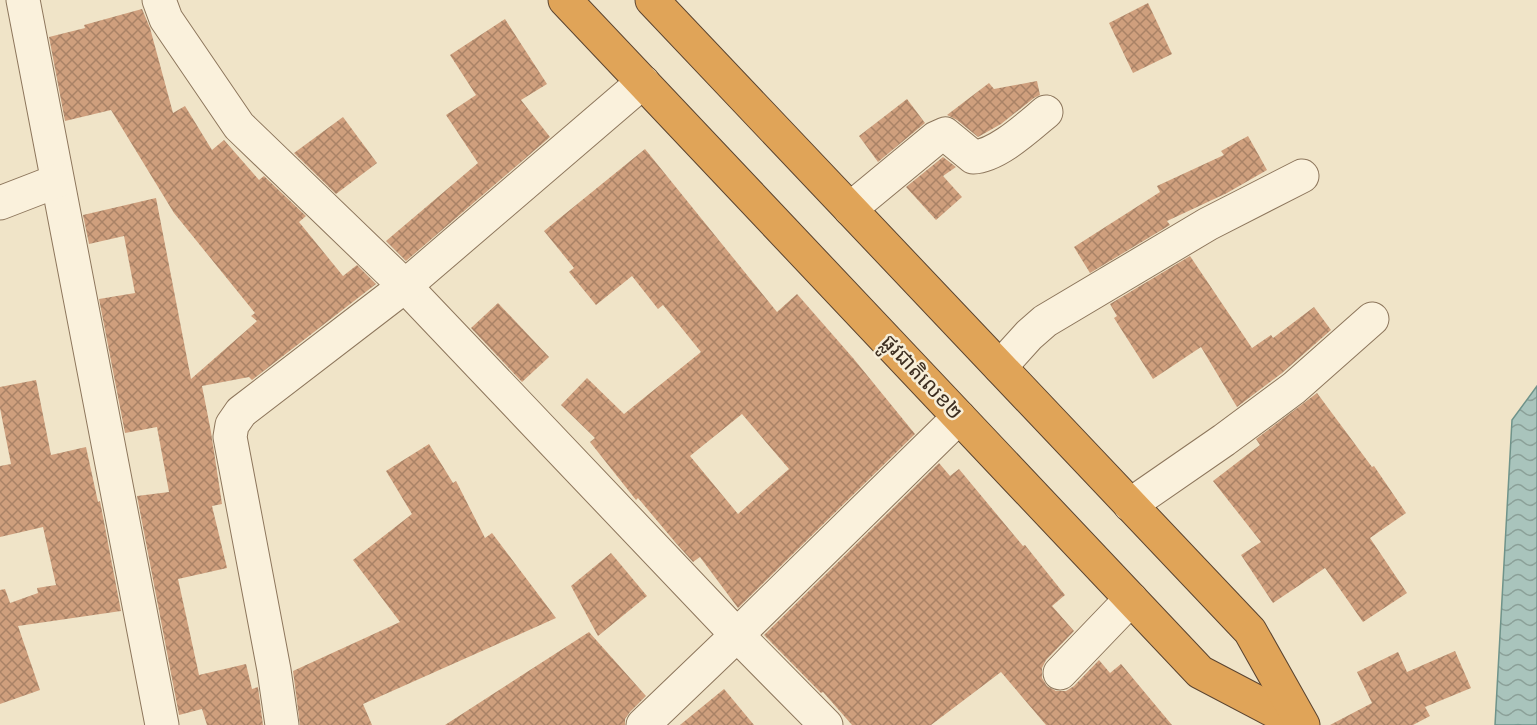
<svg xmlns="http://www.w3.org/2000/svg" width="1537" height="725" viewBox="0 0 1537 725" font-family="Bitter,'Noto Sans Khmer',serif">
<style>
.water{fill:url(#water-waves);stroke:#6f938a;stroke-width:1.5}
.building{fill:url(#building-cross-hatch);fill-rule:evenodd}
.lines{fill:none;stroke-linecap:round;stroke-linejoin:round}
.minor-casing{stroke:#8d765c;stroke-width:35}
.highway-casing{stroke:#5b4430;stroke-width:35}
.minor{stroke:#faf1dc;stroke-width:33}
.highway{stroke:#e0a458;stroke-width:33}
.labels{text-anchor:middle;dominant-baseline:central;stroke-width:5;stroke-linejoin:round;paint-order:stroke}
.street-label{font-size:21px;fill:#3d2e20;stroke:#f7eed8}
</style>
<defs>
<pattern id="water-waves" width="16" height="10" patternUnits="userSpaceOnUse" patternTransform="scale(1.5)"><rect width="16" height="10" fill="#a9c4bc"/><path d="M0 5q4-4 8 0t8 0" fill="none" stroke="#8ba098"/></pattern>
<pattern id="building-cross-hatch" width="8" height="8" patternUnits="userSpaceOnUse" patternTransform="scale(1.5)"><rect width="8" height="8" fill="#cf9f7d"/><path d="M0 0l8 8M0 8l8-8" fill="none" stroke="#a98266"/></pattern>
</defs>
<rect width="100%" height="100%" fill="#f0e4c8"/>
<path class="water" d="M 1537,386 L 1537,725 L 1495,725 L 1512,420 Z"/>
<g class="building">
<path d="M 1148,3 L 1172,54 L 1133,73 L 1109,23 Z"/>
<path d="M 142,9 L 150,28 L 173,113 L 185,106 L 212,150 L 224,140 L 259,180 L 264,176 L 306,216 L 299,222 L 343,276 L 357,265 L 376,284 L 252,380 L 249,377 L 202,386 L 211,432 L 222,504 L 212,506 L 227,568 L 178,579 L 199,675 L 246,664 L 252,689 L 258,687 L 263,725 L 207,725 L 202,709 L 179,715 L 137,496 L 169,492 L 157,427 L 125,433 L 99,299 L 135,293 L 124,236 L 89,244 L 83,215 L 156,198 L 191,379 L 257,321 L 251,316 L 255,313 L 174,213 L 111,110 L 65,121 L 49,37 L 85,28 L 84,25 Z"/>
<path d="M 505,19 L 547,84 L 521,100 L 550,137 L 406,261 L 386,241 L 478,163 L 446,115 L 476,95 L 450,55 Z"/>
<path d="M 1037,81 L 1040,95 L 1034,98 L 1001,124 L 978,137 L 957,120 L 947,115 L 989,83 L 994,89 Z"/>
<path d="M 907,99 L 925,123 L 878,162 L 859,136 Z"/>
<path d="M 343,117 L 377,163 L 336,194 L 294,153 Z"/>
<path d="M 1248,136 L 1267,170 L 1227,193 L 1167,221 L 1170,225 L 1090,273 L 1074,247 L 1160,192 L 1157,186 L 1224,155 L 1221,151 Z"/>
<path d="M 645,149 L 777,312 L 797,294 L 853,358 L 915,434 L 738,608 L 700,557 L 693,562 L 675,542 L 638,498 L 636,500 L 590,442 L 595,438 L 561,405 L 587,378 L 624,414 L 701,352 L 663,305 L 658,309 L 632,276 L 596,305 L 569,272 L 574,268 L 544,231 ZM 742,414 L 789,469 L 738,514 L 690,456 Z"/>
<path d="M 943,157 L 956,167 L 943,176 L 962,197 L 936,220 L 906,187 Z"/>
<path d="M 1190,256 L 1252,348 L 1271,335 L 1273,338 L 1314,307 L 1331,330 L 1282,373 L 1237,407 L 1201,347 L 1153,379 L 1114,318 L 1117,316 L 1110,304 Z"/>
<path d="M 498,303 L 549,357 L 522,382 L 471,328 Z"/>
<path d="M 36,380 L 51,455 L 86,447 L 98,502 L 100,501 L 121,611 L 18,626 L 40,690 L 0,704 L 0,590 L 5,589 L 10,603 L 38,593 L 37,588 L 56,585 L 43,527 L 0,537 L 0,466 L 11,464 L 0,408 L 0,387 Z"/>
<path d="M 1317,393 L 1372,467 L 1374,466 L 1406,513 L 1370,538 L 1407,593 L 1363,622 L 1325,568 L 1273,603 L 1241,555 L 1261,542 L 1213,481 L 1260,445 L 1256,439 Z"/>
<path d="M 429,444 L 453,483 L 456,481 L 485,538 L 492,533 L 556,618 L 363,704 L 372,725 L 300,725 L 293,671 L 400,622 L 353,560 L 412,514 L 386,471 Z"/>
<path d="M 939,463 L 950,476 L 959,469 L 1023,546 L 1025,545 L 1065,595 L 1052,606 L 1074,631 L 1046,660 L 1042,668 L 1042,678 L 1047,686 L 1056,691 L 1066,691 L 1074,686 L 1099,660 L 1110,673 L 1121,664 L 1172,725 L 1046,725 L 1001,672 L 931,725 L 852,725 L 823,692 L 821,693 L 764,635 Z"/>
<path d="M 611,553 L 647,596 L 598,636 L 571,586 Z"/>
<path d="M 589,632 L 646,696 L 630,712 L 625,719 L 625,725 L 445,725 Z"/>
<path d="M 1455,651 L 1471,688 L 1425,707 L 1430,716 L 1413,725 L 1330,725 L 1372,703 L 1357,672 L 1398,652 L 1407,672 Z"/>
<path d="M 724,689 L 754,725 L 680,725 Z"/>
</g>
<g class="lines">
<defs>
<g id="minor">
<path d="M 23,0 L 162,725"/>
<path d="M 159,0 L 166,19 L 239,126 L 405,286 L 737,635 L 826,725"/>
<path d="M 0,203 L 57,181"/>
<path d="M 850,209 L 936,138 L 945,134 L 973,157 C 997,156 1028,127 1046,112"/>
<path d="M 1000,367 L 1029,335 L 1045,321 L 1208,224 L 1302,176"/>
<path d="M 1130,505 L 1224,440 L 1294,388 L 1372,319"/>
<path d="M 1060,673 L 1131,599"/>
<path d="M 282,725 L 274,670 L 230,437 L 232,425 L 241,412 L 405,286 L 643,82"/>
<path d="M 643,725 L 737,635 L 959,417"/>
</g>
<g id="highway">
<path d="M 565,0 L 1200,672 L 1301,725"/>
<path d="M 652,0 L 1250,631 L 1303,725"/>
</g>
</defs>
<use href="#minor" class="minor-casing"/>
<use href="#highway" class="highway-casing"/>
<use href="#minor" class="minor"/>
<use href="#highway" class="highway"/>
</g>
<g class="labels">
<g class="street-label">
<text transform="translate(922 377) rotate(47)">ផ្លូវជាតិលេខ២</text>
</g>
</g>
</svg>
